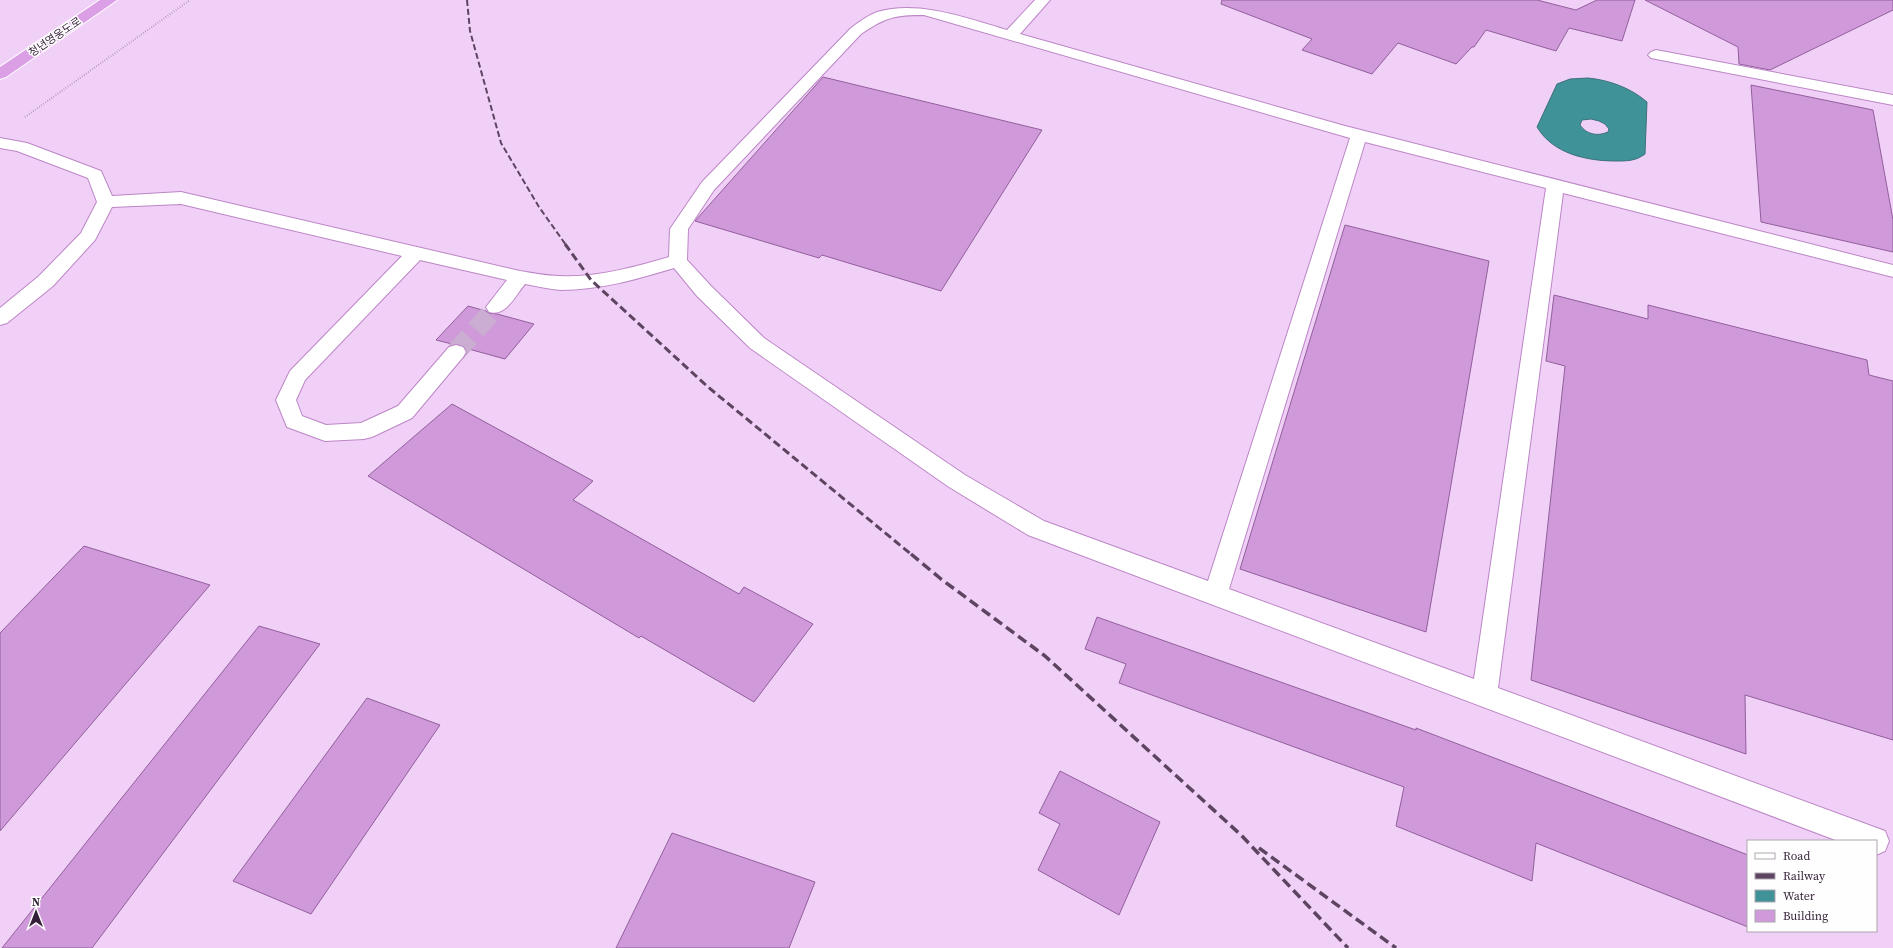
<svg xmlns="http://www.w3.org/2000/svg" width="1893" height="948" viewBox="0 0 1893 948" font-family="'Source Serif 4','Noto Sans KR',serif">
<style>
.water{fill:#3f9398;stroke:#3c707b;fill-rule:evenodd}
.building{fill:#cf99da;stroke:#925f9c}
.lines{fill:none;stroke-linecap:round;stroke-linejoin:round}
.minor-tunnel{stroke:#cbadd1;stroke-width:20;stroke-dasharray:20 10;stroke-linecap:butt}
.minor-casing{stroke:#bc86c6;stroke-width:2}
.highway-casing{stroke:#fff;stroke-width:2}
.path{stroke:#8e7393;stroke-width:2;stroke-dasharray:0.5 2;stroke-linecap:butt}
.minor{fill:#fff;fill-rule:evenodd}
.highway{fill:#db9fe6;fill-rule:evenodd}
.rail-far2{stroke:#5d4561;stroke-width:2;stroke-dasharray:6 3;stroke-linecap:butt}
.rail-far1{stroke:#5d4561;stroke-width:3;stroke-dasharray:8 4;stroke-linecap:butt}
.rail{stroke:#5d4561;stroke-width:3.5;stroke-dasharray:10 5;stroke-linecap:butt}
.labels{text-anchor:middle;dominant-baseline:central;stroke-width:3;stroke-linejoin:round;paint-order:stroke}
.far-street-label{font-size:11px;fill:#341f38;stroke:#fefefe}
</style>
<rect width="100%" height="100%" fill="#f1d0f7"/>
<path class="water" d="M 1588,78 C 1609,80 1631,88 1647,102 L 1645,154 C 1636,161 1627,161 1616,161 C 1587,161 1553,154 1537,127 L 1557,84 L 1570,79 ZM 1591,119 L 1599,121 L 1605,124 L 1609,129 L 1608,132 C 1597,137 1586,134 1580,125 L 1582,120 Z"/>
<g class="building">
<path d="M 1222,0 L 1537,0 L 1576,10 L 1597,0 L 1635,0 L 1622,41 L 1569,28 L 1556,51 L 1486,30 L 1474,47 L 1472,47 L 1456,64 L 1398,43 L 1372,74 L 1302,50 L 1312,39 L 1221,4 Z"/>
<path d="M 1645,0 L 1893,0 L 1893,10 L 1770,70 L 1739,64 L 1738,47 Z"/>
<path d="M 823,77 L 1042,130 L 941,291 L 822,255 L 819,258 L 695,221 Z"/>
<path d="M 1751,85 L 1873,110 L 1893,220 L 1893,252 L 1761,222 Z"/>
<path d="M 1345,225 L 1489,261 L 1426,632 L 1240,569 Z"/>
<path d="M 1554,295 L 1648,319 L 1648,305 L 1867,360 L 1869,375 L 1893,381 L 1893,740 L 1745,695 L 1746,754 L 1531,680 L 1565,366 L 1546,361 Z"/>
<path d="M 468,306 L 486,311 L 489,313 L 497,314 L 534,324 L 505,359 L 465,348 L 463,346 L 456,344 L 452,344 L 436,340 Z"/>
<path d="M 452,404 L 593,481 L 573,500 L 739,594 L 744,587 L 813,624 L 754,702 L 641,636 L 639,638 L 368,476 Z"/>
<path d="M 84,546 L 210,585 L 0,831 L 0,633 Z"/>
<path d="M 1097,617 L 1416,730 L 1416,728 L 1748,855 L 1748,927 L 1536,843 L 1532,881 L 1396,826 L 1404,787 L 1119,683 L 1126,664 L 1085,649 Z"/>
<path d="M 259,626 L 320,644 L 92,948 L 2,948 Z"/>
<path d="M 367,698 L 440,725 L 311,914 L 233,881 Z"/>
<path d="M 1060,771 L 1160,822 L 1119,915 L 1038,870 L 1060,824 L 1039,813 Z"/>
<path d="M 672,833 L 815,882 L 789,948 L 616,948 Z"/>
</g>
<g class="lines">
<path class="minor-tunnel" d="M 456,352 L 496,307"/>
<defs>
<g id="minor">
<path d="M 1035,0 L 1050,0 L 1020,34 L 1345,126 L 1893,265 L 1893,277 L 1563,193 L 1498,688 L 1885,831 L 1889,841 L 1885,851 L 1876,855 L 1876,841 L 1838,841 L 1028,535 L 949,487 L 750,348 L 697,296 L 674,268 C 638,279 600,290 561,290 C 549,289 537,286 525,284 C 515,296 506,317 489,312 L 486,307 L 507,280 L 420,260 L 305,380 L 296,400 L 302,416 L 326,425 L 361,423 L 398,406 L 449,347 L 456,345 L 463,347 L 466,352 L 463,357 L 412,418 L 372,437 L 364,439 L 325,441 L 287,427 L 276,400 L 290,371 L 402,256 L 181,204 L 112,207 L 95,240 L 53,286 L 7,323 L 0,325 L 0,308 L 39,276 L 81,233 L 97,202 L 88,178 L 17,151 L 0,148 L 0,138 L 27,143 L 101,171 L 112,196 L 181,192 L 520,271 C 533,273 546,276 560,276 C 596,278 634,267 669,257 L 670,229 L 702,182 L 851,28 C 859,22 867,16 877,12 C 919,0 966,18 1007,30 ZM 924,15 L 1350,138 L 1208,581 L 1044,521 L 965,475 L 764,338 L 711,286 L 687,260 L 688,229 L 714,190 L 861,34 C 886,17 895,15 924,15 ZM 1365,142 L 1546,188 L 1474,679 L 1229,589 Z"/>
<path d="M 1656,50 L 1893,95 L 1893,105 L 1651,58 L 1648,55 L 1651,52 Z"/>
</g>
<path id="highway" d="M 100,0 L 117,0 L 6,77 L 0,79 L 0,67 Z"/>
</defs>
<use href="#minor" class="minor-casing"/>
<use href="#highway" class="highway-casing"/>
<path class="path" d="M 25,117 L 190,0"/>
<use href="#minor" class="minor"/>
<use href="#highway" class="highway"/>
<path class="rail-far2" d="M 467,0 L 470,31 L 501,143 L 539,207 L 566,245"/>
<path class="rail-far1" d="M 565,244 L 591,280 L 708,387 L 912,555"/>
<g class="rail">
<path d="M 911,554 L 941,579 L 1045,656 L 1241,835 L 1348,948"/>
<path d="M 1259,848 L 1396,948"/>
</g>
</g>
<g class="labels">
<g class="far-street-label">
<text transform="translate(55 37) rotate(-34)">청년영웅도로</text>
</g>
</g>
<rect x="1747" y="840" width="130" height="92" fill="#fefefe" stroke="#ada5af"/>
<rect x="1755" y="853" width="20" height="6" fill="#ffffff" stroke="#ada5af"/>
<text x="1783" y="860" font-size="12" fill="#341f38">Road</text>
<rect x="1755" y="873" width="20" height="6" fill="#5d4561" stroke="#ada5af"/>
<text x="1783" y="880" font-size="12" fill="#341f38">Railway</text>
<rect x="1755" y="890" width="20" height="12" fill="#3f9398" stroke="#ada5af"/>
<text x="1783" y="900" font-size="12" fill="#341f38">Water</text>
<rect x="1755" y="910" width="20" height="12" fill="#cf99da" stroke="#ada5af"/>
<text x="1783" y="920" font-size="12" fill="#341f38">Building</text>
<g transform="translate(36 912)" stroke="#fefefe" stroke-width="3" paint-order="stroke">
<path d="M0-3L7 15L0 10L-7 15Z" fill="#341f38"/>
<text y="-6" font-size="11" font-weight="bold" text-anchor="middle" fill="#341f38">N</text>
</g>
</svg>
